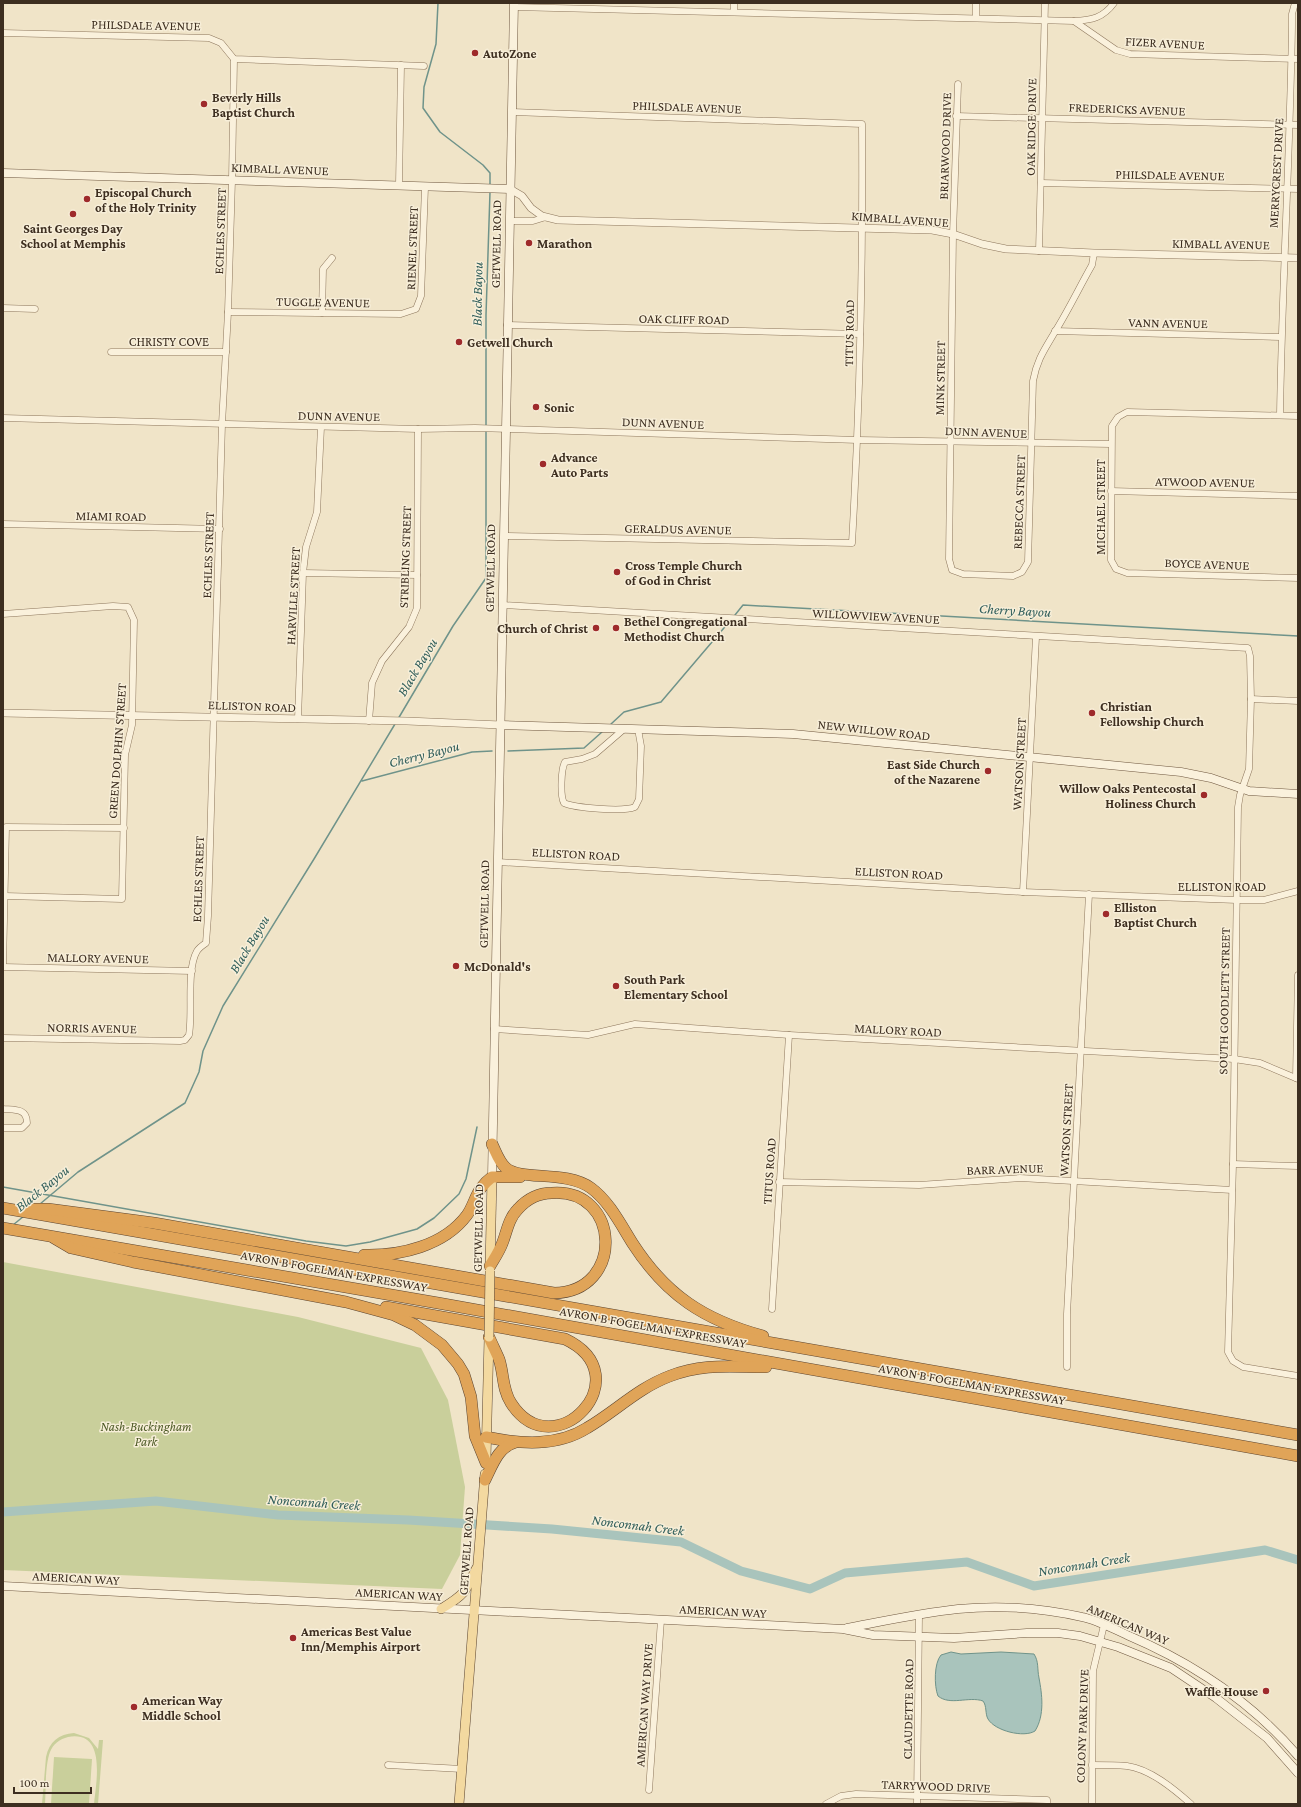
<svg xmlns="http://www.w3.org/2000/svg" width="1301" height="1807" viewBox="0 0 1301 1807" font-family="'Crimson Pro',serif">
<style>
.green{fill:#c9cf9b}
.water{fill:#a9c4bc;stroke:#6f938a}
.lines{fill:none;stroke-linecap:round;stroke-linejoin:round}
.stream{stroke:#6f938a;stroke-width:1.5}
.river{stroke:#a9c4bc;stroke-width:9}
.minor-casing{stroke:#8d765c;stroke-width:7}
.tertiary-casing{stroke:#8d765c;stroke-width:8}
.secondary-casing{stroke:#6f573f;stroke-width:9}
.primary-casing{stroke:#5b4430;stroke-width:10}
.motorway-casing{stroke:#5b4430;stroke-width:12}
.minor{stroke:#faf1dc;stroke-width:6}
.tertiary{stroke:#faf1dc;stroke-width:7}
.secondary{stroke:#faf1dc;stroke-width:8}
.primary{stroke:#f3d9a0;stroke-width:9}
.motorway{stroke:#e0a458;stroke-width:11}
.primary-bridge-casing{stroke:#5b4430;stroke-width:10;stroke-linecap:butt}
.primary-bridge{stroke:#f3d9a0;stroke-width:9}
.poi-dot{fill:#9e2a2b;stroke:#f7eed8;stroke-width:1.5}
.labels{text-anchor:middle;dominant-baseline:central;stroke-width:3;stroke-linejoin:round;paint-order:stroke}
.street-label{font-size:13px;fill:#3d2e20;stroke:#f7eed8}
.poi-label{font-size:13px;font-weight:bold;fill:#3d2e20;stroke:#f7eed8;text-anchor:start}
.park-label{font-size:13px;font-style:italic;fill:#4d5a26;stroke:#f7eed8}
.water-label{font-size:14px;font-style:italic;fill:#2f5d5a;stroke:#f7eed8}
</style>
<rect width="100%" height="100%" fill="#f0e4c8"/>
<g class="green">
<path d="M 3,1262 L 298,1317 L 421,1348 L 448,1400 L 465,1487 L 460,1555 L 442,1589 L 3,1570 Z"/>
<path d="M 74,1733 L 89,1738 L 98,1749 L 99,1740 L 103,1740 L 98,1804 L 94,1804 C 96,1783 107,1730 68,1737 C 60,1739 53,1744 50,1752 C 45,1765 46,1789 45,1804 L 42,1804 L 46,1757 C 49,1742 59,1734 74,1733 Z"/>
<path d="M 54,1757 L 92,1759 L 89,1804 L 51,1804 Z"/>
</g>
<path class="water" d="M 951,1652 L 961,1654 L 1001,1652 L 1034,1654 C 1039,1662 1037,1668 1039,1678 C 1042,1694 1045,1715 1035,1731 C 1024,1738 995,1731 988,1719 C 985,1714 987,1706 983,1701 C 969,1696 950,1706 938,1696 C 934,1686 934,1663 941,1655 Z"/>
<g class="lines">
<g class="stream">
<path d="M 438,3 L 436,44 L 424,87 L 423,108 L 440,132 L 483,165 L 490,173 L 490,186"/>
<path d="M 486,426 L 486,315 L 490,192"/>
<path d="M 735,615 L 743,605 L 1298,636"/>
<path d="M 398,719 L 453,626 L 486,578 L 486,430"/>
<path d="M 611,724 L 624,712 L 661,702 L 729,622"/>
<path d="M 508,751 L 584,748 L 602,732"/>
<path d="M 362,781 L 472,752 L 492,751"/>
<path d="M 3,1187 L 306,1241 L 346,1246 L 370,1242 L 417,1229 L 434,1218 L 459,1194 L 466,1179 L 477,1127"/>
<path d="M 40,1204 L 78,1172 L 185,1103 L 199,1072 L 203,1051 L 223,1006 L 314,859 L 395,724"/>
<path d="M 13,1225 L 24,1216"/>
</g>
<path class="river" d="M 3,1512 L 156,1501 L 278,1515 L 408,1520 L 552,1529 L 681,1542 L 741,1571 L 810,1589 L 845,1573 L 967,1562 L 1034,1586 L 1265,1550 L 1298,1560"/>
<defs>
<g id="minor">
<path d="M 734,3 L 734,12"/>
<path d="M 514,7 L 1074,21 L 1116,50 L 1130,54 L 1298,59"/>
<path d="M 976,18 L 976,3"/>
<path d="M 1074,21 C 1092,20 1103,18 1114,3"/>
<path d="M 3,33 L 209,38 L 221,43 L 234,59 L 424,66"/>
<path d="M 958,84 L 953,234 L 949,559 L 952,570 L 963,574 L 1013,576 L 1022,572 L 1028,562 L 1033,381 C 1037,359 1045,349 1056,330 C 1069,309 1080,286 1092,265 L 1094,253"/>
<path d="M 956,116 L 1298,125"/>
<path d="M 1041,183 L 1298,189"/>
<path d="M 399,185 L 401,65"/>
<path d="M 510,221 L 533,221 L 546,217"/>
<path d="M 1039,251 L 1045,3"/>
<path d="M 3,308 L 35,309"/>
<path d="M 228,312 L 401,314 L 416,309 L 421,296 L 425,187"/>
<path d="M 322,313 L 323,269 L 332,258"/>
<path d="M 507,325 L 860,334"/>
<path d="M 1055,331 L 1281,337"/>
<path d="M 111,352 L 226,352"/>
<path d="M 1280,415 C 1282,285 1290,156 1292,26 L 1292,14 L 1295,3"/>
<path d="M 1298,416 L 1127,412 L 1118,417 L 1112,426 L 1111,560 L 1116,569 L 1127,573 L 1298,578"/>
<path d="M 3,418 L 418,429 L 475,428 L 858,440 L 1111,444"/>
<path d="M 1111,491 L 1298,496"/>
<path d="M 3,524 L 220,529"/>
<path d="M 504,536 L 852,543 C 860,403 863,264 862,124 L 512,112"/>
<path d="M 303,573 L 417,575"/>
<path d="M 502,605 L 1248,648 L 1250,656 L 1251,699 L 1249,769 L 1240,795 L 1238,807 L 1233,1164 L 1228,1352 L 1233,1361 L 1243,1367 L 1298,1376"/>
<path d="M 3,614 L 113,606 L 128,607 L 134,620 L 132,725 L 125,755 L 122,899 L 5,896"/>
<path d="M 1251,699 L 1298,701"/>
<path d="M 298,719 L 303,573 L 306,547 L 317,512 L 321,427"/>
<path d="M 369,721 L 372,683 L 382,661 L 409,627 L 417,608 L 418,429"/>
<path d="M 624,729 L 595,754 L 582,759 L 565,762 C 561,769 560,796 564,803 C 575,808 623,812 635,807 L 639,799 L 641,746 L 638,729"/>
<path d="M 498,862 L 1023,892 L 1237,900 L 1264,900 L 1298,891"/>
<path d="M 1023,892 L 1036,637"/>
<path d="M 3,966 L 6,827 L 124,828"/>
<path d="M 3,967 L 192,971"/>
<path d="M 494,1029 L 588,1035 L 635,1024 L 789,1035 L 1234,1059 L 1260,1063 L 1298,1079"/>
<path d="M 3,1038 L 180,1041 L 185,1040 L 189,1035 C 193,1012 186,970 197,951 C 199,948 203,945 206,943 L 208,916 L 222,424 L 228,312 L 232,180 L 234,59"/>
<path d="M 1296,1078 L 1298,975"/>
<path d="M 3,1109 C 15,1110 27,1108 27,1123 L 22,1128 L 3,1128"/>
<path d="M 1233,1164 L 1298,1166"/>
<path d="M 779,1182 L 919,1185 L 1020,1178 L 1232,1190"/>
<path d="M 772,1309 L 789,1035"/>
<path d="M 1067,1367 L 1067,1314 L 1089,894"/>
<path d="M 388,1765 L 462,1769"/>
<path d="M 1092,1765 C 1104,1765 1116,1765 1127,1766 C 1150,1769 1174,1789 1191,1804"/>
<path d="M 649,1790 L 661,1620"/>
<path d="M 826,1804 L 841,1796 L 856,1794 L 1047,1800 L 1047,1804"/>
<path d="M 917,1804 L 919,1615"/>
<path d="M 1092,1804 L 1093,1671 L 1104,1625"/>
</g>
<g id="tertiary">
<path d="M 510,189 L 522,196 L 531,208 L 542,216 L 558,220 L 932,230 L 953,234 L 982,244 L 1006,249 L 1094,253 L 1298,258"/>
<path d="M 3,713 L 407,721 L 501,725"/>
</g>
<g id="secondary">
<path d="M 3,173 L 510,189"/>
<path d="M 501,725 L 793,734 L 1181,772 L 1211,778 L 1249,791 L 1298,794"/>
<path d="M 492,1177 L 514,3"/>
<path d="M 3,1586 L 843,1629 L 873,1635 L 954,1638 L 1027,1633 L 1058,1633 L 1080,1636 L 1118,1647 L 1171,1668 L 1216,1698 L 1267,1738 L 1298,1773"/>
<path d="M 847,1628 C 884,1621 921,1613 958,1609 C 998,1605 1042,1608 1082,1617 C 1097,1620 1112,1628 1127,1635 C 1193,1663 1251,1701 1298,1756"/>
</g>
<g id="primary">
<path d="M 490,1267 L 492,1177"/>
<path d="M 486,1459 L 489,1338"/>
<path d="M 441,1609 C 464,1595 465,1593 476,1569"/>
<path d="M 459,1804 L 485,1474"/>
</g>
<g id="motorway">
<path d="M 492,1144 C 496,1152 499,1162 506,1168 C 521,1181 566,1170 591,1188 C 609,1201 621,1225 633,1244 C 666,1295 704,1320 763,1336"/>
<path d="M 3,1208 L 1298,1435"/>
<path d="M 31,1209 L 48,1209 L 154,1223 L 554,1293 C 625,1292 621,1188 552,1193 C 539,1193 527,1199 518,1209 C 508,1219 507,1232 502,1244 C 499,1252 494,1259 490,1266"/>
<path d="M 3,1228 L 438,1303 L 1298,1456"/>
<path d="M 54,1238 L 71,1248 L 133,1262 L 346,1302 L 394,1315 L 415,1325 L 442,1345 L 458,1364 L 464,1374 L 471,1397 L 475,1436 L 486,1463"/>
<path d="M 364,1255 C 400,1256 444,1246 467,1215 C 473,1207 475,1196 481,1188 C 484,1184 488,1180 492,1177 L 520,1177"/>
<path d="M 386,1307 L 565,1339 C 643,1376 554,1470 511,1403 C 502,1389 504,1374 499,1359 C 496,1352 492,1344 489,1337"/>
<path d="M 486,1437 C 520,1444 557,1447 587,1428 C 616,1411 638,1388 670,1376 C 703,1363 731,1367 766,1367"/>
<path d="M 485,1480 C 493,1464 498,1447 516,1442"/>
</g>
</defs>
<use href="#minor" class="minor-casing"/>
<use href="#tertiary" class="tertiary-casing"/>
<use href="#secondary" class="secondary-casing"/>
<use href="#primary" class="primary-casing"/>
<use href="#motorway" class="motorway-casing"/>
<use href="#minor" class="minor"/>
<use href="#tertiary" class="tertiary"/>
<use href="#secondary" class="secondary"/>
<use href="#primary" class="primary"/>
<use href="#motorway" class="motorway"/>
<defs>
<path id="primary-bridge" d="M 489,1337 L 490,1271"/>
</defs>
<use href="#primary-bridge" class="primary-bridge-casing"/>
<use href="#primary-bridge" class="primary-bridge"/>
</g>
<g class="poi-dot">
<circle cx="475" cy="53" r="4"/>
<circle cx="204" cy="104" r="4"/>
<circle cx="87" cy="199" r="4"/>
<circle cx="73" cy="214" r="4"/>
<circle cx="529" cy="243" r="4"/>
<circle cx="459" cy="342" r="4"/>
<circle cx="536" cy="407" r="4"/>
<circle cx="543" cy="464" r="4"/>
<circle cx="617" cy="572" r="4"/>
<circle cx="596" cy="628" r="4"/>
<circle cx="616" cy="628" r="4"/>
<circle cx="1092" cy="713" r="4"/>
<circle cx="988" cy="771" r="4"/>
<circle cx="1204" cy="795" r="4"/>
<circle cx="1106" cy="914" r="4"/>
<circle cx="456" cy="966" r="4"/>
<circle cx="616" cy="986" r="4"/>
<circle cx="293" cy="1638" r="4"/>
<circle cx="1266" cy="1691" r="4"/>
<circle cx="134" cy="1707" r="4"/>
</g>
<g class="labels">
<g class="street-label">
<text transform="translate(146 25) rotate(1)">PHILSDALE AVENUE</text>
<text transform="translate(1165 43) rotate(3)">FIZER AVENUE</text>
<text transform="translate(687 107) rotate(2)">PHILSDALE AVENUE</text>
<text transform="translate(1127 109) rotate(2)">FREDERICKS AVENUE</text>
<text transform="translate(1031 127) rotate(-89)">OAK RIDGE DRIVE</text>
<text transform="translate(945 146) rotate(-88)">BRIARWOOD DRIVE</text>
<text transform="translate(280 169) rotate(2)">KIMBALL AVENUE</text>
<text transform="translate(1276 173) rotate(-87)">MERRYCREST DRIVE</text>
<text transform="translate(1170 175) rotate(1)">PHILSDALE AVENUE</text>
<text transform="translate(900 219) rotate(4)">KIMBALL AVENUE</text>
<text transform="translate(220 231) rotate(-88)">ECHLES STREET</text>
<text transform="translate(496 244) rotate(-89)">GETWELL ROAD</text>
<text transform="translate(1221 244) rotate(1)">KIMBALL AVENUE</text>
<text transform="translate(412 248) rotate(-88)">RIENEL STREET</text>
<text transform="translate(323 302) rotate(1)">TUGGLE AVENUE</text>
<text transform="translate(684 319) rotate(1)">OAK CLIFF ROAD</text>
<text transform="translate(1168 323) rotate(1)">VANN AVENUE</text>
<text transform="translate(849 333) rotate(-89)">TITUS ROAD</text>
<text x="169" y="341">CHRISTY COVE</text>
<text transform="translate(940 378) rotate(-89)">MINK STREET</text>
<text transform="translate(339 416) rotate(1)">DUNN AVENUE</text>
<text transform="translate(663 423) rotate(2)">DUNN AVENUE</text>
<text transform="translate(986 432) rotate(2)">DUNN AVENUE</text>
<text transform="translate(1205 482) rotate(1)">ATWOOD AVENUE</text>
<text transform="translate(1019 502) rotate(-88)">REBECCA STREET</text>
<text transform="translate(1100 507) rotate(-90)">MICHAEL STREET</text>
<text transform="translate(111 516) rotate(1)">MIAMI ROAD</text>
<text transform="translate(678 529) rotate(1)">GERALDUS AVENUE</text>
<text transform="translate(208 555) rotate(-88)">ECHLES STREET</text>
<text transform="translate(405 557) rotate(-88)">STRIBLING STREET</text>
<text transform="translate(1207 564) rotate(2)">BOYCE AVENUE</text>
<text transform="translate(490 568) rotate(-89)">GETWELL ROAD</text>
<text transform="translate(293 596) rotate(-87)">HARVILLE STREET</text>
<text transform="translate(876 616) rotate(3)">WILLOWVIEW AVENUE</text>
<text transform="translate(252 706) rotate(2)">ELLISTON ROAD</text>
<text transform="translate(874 730) rotate(6)">NEW WILLOW ROAD</text>
<text transform="translate(117 751) rotate(-86)">GREEN DOLPHIN STREET</text>
<text transform="translate(1019 764) rotate(-87)">WATSON STREET</text>
<text transform="translate(576 854) rotate(3)">ELLISTON ROAD</text>
<text transform="translate(899 873) rotate(3)">ELLISTON ROAD</text>
<text transform="translate(198 879) rotate(-88)">ECHLES STREET</text>
<text x="1222" y="886">ELLISTON ROAD</text>
<text transform="translate(484 904) rotate(-89)">GETWELL ROAD</text>
<text transform="translate(98 958) rotate(1)">MALLORY AVENUE</text>
<text transform="translate(1224 1001) rotate(-89)">SOUTH GOODLETT STREET</text>
<text transform="translate(92 1028) rotate(1)">NORRIS AVENUE</text>
<text transform="translate(898 1030) rotate(3)">MALLORY ROAD</text>
<text transform="translate(1066 1130) rotate(-87)">WATSON STREET</text>
<text transform="translate(1005 1169) rotate(-2)">BARR AVENUE</text>
<text transform="translate(769 1171) rotate(-86)">TITUS ROAD</text>
<text transform="translate(478 1228) rotate(-89)">GETWELL ROAD</text>
<text transform="translate(334 1271) rotate(10)">AVRON B FOGELMAN EXPRESSWAY</text>
<text transform="translate(653 1327) rotate(10)">AVRON B FOGELMAN EXPRESSWAY</text>
<text transform="translate(972 1384) rotate(10)">AVRON B FOGELMAN EXPRESSWAY</text>
<text transform="translate(466 1551) rotate(-86)">GETWELL ROAD</text>
<text transform="translate(76 1578) rotate(3)">AMERICAN WAY</text>
<text transform="translate(399 1594) rotate(3)">AMERICAN WAY</text>
<text transform="translate(723 1611) rotate(3)">AMERICAN WAY</text>
<text transform="translate(1128 1624) rotate(23)">AMERICAN WAY</text>
<text transform="translate(644 1705) rotate(-86)">AMERICAN WAY DRIVE</text>
<text transform="translate(908 1709) rotate(-89)">CLAUDETTE ROAD</text>
<text transform="translate(1082 1726) rotate(-88)">COLONY PARK DRIVE</text>
<text transform="translate(936 1786) rotate(2)">TARRYWOOD DRIVE</text>
</g>
<g class="poi-label">
<text x="483" y="53">AutoZone</text>
<text x="212" y="97">Beverly Hills<tspan x="212" dy="15">Baptist Church</tspan></text>
<text x="95" y="192">Episcopal Church<tspan x="95" dy="15">of the Holy Trinity</tspan></text>
<text x="73" y="228" text-anchor="middle">Saint Georges Day<tspan x="73" dy="15">School at Memphis</tspan></text>
<text x="537" y="243">Marathon</text>
<text x="467" y="342">Getwell Church</text>
<text x="544" y="407">Sonic</text>
<text x="551" y="457">Advance<tspan x="551" dy="15">Auto Parts</tspan></text>
<text x="625" y="565">Cross Temple Church<tspan x="625" dy="15">of God in Christ</tspan></text>
<text x="624" y="621">Bethel Congregational<tspan x="624" dy="15">Methodist Church</tspan></text>
<text x="588" y="628" text-anchor="end">Church of Christ</text>
<text x="1100" y="706">Christian<tspan x="1100" dy="15">Fellowship Church</tspan></text>
<text x="980" y="764" text-anchor="end">East Side Church<tspan x="980" dy="15">of the Nazarene</tspan></text>
<text x="1196" y="788" text-anchor="end">Willow Oaks Pentecostal<tspan x="1196" dy="15">Holiness Church</tspan></text>
<text x="1114" y="907">Elliston<tspan x="1114" dy="15">Baptist Church</tspan></text>
<text x="464" y="966">McDonald's</text>
<text x="624" y="979">South Park<tspan x="624" dy="15">Elementary School</tspan></text>
<text x="301" y="1631">Americas Best Value<tspan x="301" dy="15">Inn/Memphis Airport</tspan></text>
<text x="1258" y="1691" text-anchor="end">Waffle House</text>
<text x="142" y="1700">American Way<tspan x="142" dy="15">Middle School</tspan></text>
</g>
<g class="park-label">
<text x="146" y="1426">Nash-Buckingham<tspan x="146" dy="15">Park</tspan></text>
</g>
<g class="water-label">
<text transform="translate(477 294) rotate(-89)">Black Bayou</text>
<text transform="translate(1015 610) rotate(3)">Cherry Bayou</text>
<text transform="translate(417 667) rotate(-59)">Black Bayou</text>
<text transform="translate(424 754) rotate(-14)">Cherry Bayou</text>
<text transform="translate(249 944) rotate(-59)">Black Bayou</text>
<text transform="translate(42 1188) rotate(-39)">Black Bayou</text>
<text transform="translate(314 1502) rotate(4)">Nonconnah Creek</text>
<text transform="translate(638 1525) rotate(7)">Nonconnah Creek</text>
<text transform="translate(1084 1564) rotate(-9)">Nonconnah Creek</text>
</g>
</g>
<rect width="1301" height="1807" fill="none" stroke="#3d2e20" stroke-width="8"/>
<path d="M14 1787v6h77v-6" fill="none" stroke="#3d2e20" stroke-width="2"/>
<text x="20" y="1787" font-size="12" fill="#3d2e20" stroke="#f7eed8" stroke-width="3" paint-order="stroke">100 m</text>
</svg>
